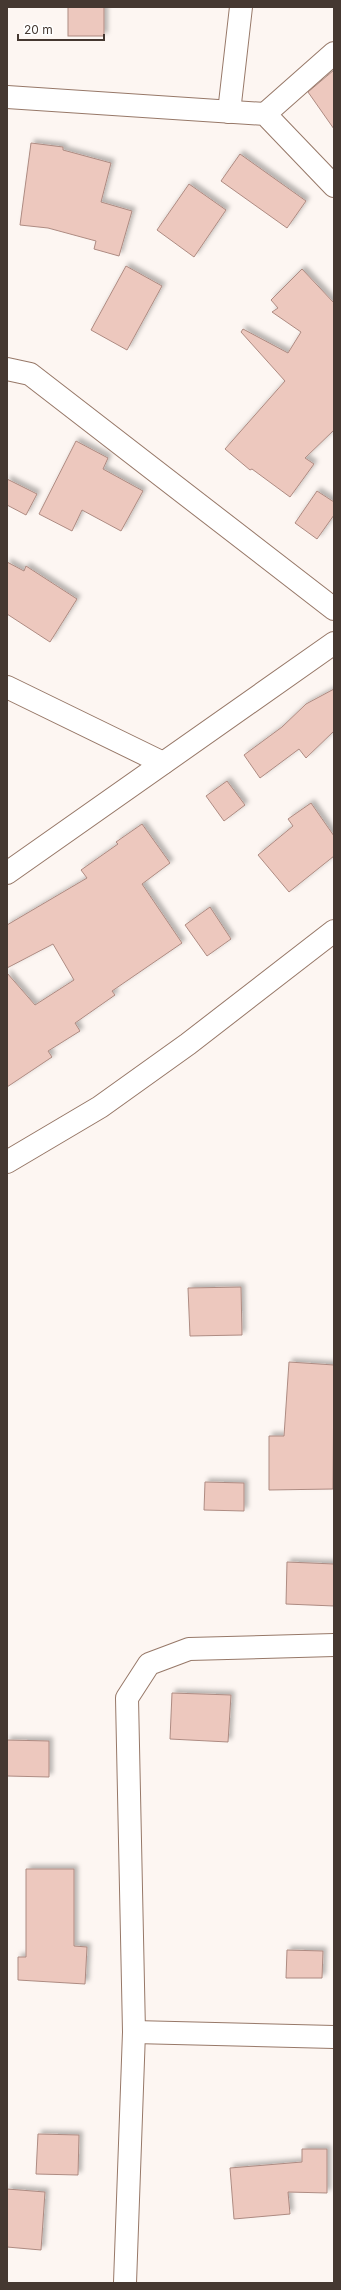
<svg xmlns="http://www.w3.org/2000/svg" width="341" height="2290" viewBox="0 0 341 2290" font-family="Inter,sans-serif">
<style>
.building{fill:#edc8be;stroke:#ae8b82;filter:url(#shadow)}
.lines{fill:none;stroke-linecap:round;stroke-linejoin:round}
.minor-casing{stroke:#977868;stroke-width:24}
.minor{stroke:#fff;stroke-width:22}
</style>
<defs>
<filter id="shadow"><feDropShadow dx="3.5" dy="-3.5" stdDeviation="2" flood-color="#0004"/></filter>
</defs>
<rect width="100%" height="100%" fill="#fdf6f2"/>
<g class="building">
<rect x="68" y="7" width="36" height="29"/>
<path d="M 334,70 L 334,129 L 308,92 Z"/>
<path d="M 31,143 L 63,147 L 63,150 L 111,163 L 101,202 L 132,211 L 119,256 L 94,249 L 96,241 L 48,228 L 20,225 Z"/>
<path d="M 240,154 L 306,201 L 287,228 L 221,181 Z"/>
<path d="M 189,184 L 226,210 L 194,257 L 157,230 Z"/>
<path d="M 126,266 L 162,286 L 127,350 L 91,330 Z"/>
<path d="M 302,269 L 334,303 L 334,430 L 305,458 L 314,464 L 290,497 L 252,469 L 250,470 L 225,449 L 285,381 L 241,332 L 243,329 L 288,353 L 301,332 L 272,312 L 278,308 L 271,300 Z"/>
<path d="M 76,441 L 108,458 L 103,469 L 143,491 L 121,531 L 82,510 L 72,531 L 39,514 Z"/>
<path d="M 7,479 L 37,494 L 26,515 L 7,505 Z"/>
<path d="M 317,491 L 334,502 L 334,515 L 317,539 L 295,523 Z"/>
<path d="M 7,562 L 24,571 L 26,566 L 77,599 L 50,642 L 7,614 Z"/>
<path d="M 334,689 L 334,731 L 306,758 L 299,749 L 260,778 L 244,755 L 282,727 L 306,704 Z"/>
<path d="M 227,781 L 245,805 L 224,821 L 206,796 Z"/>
<path d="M 311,803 L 334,836 L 334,856 L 289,892 L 258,855 L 293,826 L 288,819 Z"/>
<path d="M 142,824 L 170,863 L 142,884 L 182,943 L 112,991 L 115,995 L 75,1023 L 80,1031 L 48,1051 L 52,1057 L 7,1087 L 7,973 L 35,1005 L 74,980 L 53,944 L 7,968 L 7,925 L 87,878 L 81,870 L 118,844 L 116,842 Z"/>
<path d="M 210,907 L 231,939 L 207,956 L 185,925 Z"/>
<path d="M 241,1287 L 242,1335 L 190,1336 L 188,1288 Z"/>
<path d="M 289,1362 L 334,1365 L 333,1489 L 269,1490 L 269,1436 L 284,1436 Z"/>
<path d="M 205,1482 L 244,1483 L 244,1511 L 204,1510 Z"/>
<path d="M 287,1562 L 334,1564 L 334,1606 L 286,1604 Z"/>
<path d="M 172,1693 L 231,1695 L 228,1742 L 170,1739 Z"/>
<path d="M 7,1740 L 49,1741 L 49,1777 L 7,1776 Z"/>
<path d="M 26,1869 L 74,1869 L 74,1946 L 87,1947 L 85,1984 L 18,1980 L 18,1957 L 26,1957 Z"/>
<path d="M 287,1950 L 323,1951 L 322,1978 L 286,1978 Z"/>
<path d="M 38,2134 L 79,2135 L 78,2175 L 36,2174 Z"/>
<path d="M 302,2149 L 327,2149 L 327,2193 L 288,2192 L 290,2214 L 234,2219 L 230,2168 L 302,2162 Z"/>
<path d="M 7,2189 L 45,2192 L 41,2250 L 7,2247 Z"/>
</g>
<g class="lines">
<defs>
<g id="minor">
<path d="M 7,97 L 265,114 L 334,186"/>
<path d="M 229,112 L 241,7"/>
<path d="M 265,114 L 334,53"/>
<path d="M 7,369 L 30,374 L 334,609"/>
<path d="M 7,687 L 163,763"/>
<path d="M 7,873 L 334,643"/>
<path d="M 7,1162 L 100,1107 L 188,1044 L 334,931"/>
<path d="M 134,2032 L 334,2037"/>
<path d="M 125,2283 L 134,2032 L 127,1698 L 149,1664 L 189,1649 L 334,1645"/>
</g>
</defs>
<use href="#minor" class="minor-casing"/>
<use href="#minor" class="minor"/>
</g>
<rect width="341" height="2290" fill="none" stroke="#453831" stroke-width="16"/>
<path d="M18 34v6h86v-6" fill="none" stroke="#453831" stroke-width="2"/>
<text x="24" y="34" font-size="12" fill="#453831" stroke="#ffffff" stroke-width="3" paint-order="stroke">20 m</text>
</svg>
